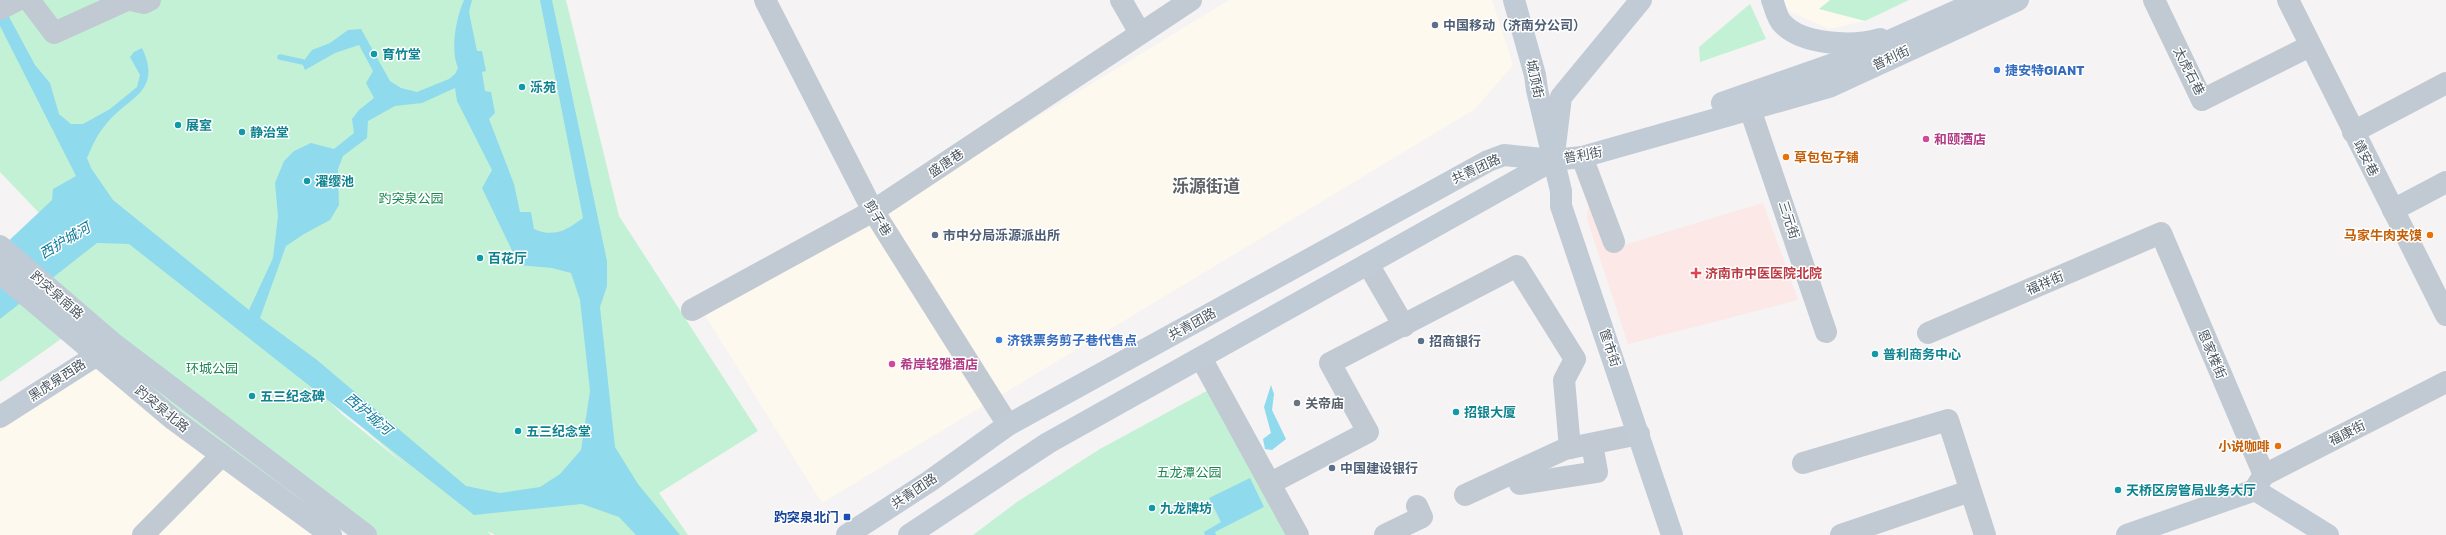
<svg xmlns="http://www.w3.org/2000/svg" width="2446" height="535" viewBox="0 0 2446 535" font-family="Rubik,'Noto Sans SC',sans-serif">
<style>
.commercial{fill:#fdf9ef}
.medical{fill:#fce8e6}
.green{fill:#c3f1d5;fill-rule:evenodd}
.water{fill:#90daee;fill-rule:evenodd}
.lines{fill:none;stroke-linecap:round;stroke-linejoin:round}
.stream{stroke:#90daee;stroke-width:5.5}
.street{stroke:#c1cad2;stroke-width:22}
.secondary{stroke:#c1cbd6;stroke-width:22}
.service-dot{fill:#5c6f8a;stroke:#fff;stroke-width:1.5}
.culture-dot{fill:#0f9aa8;stroke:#fff;stroke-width:1.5}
.shop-dot{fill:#3f7fe0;stroke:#fff;stroke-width:1.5}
.hotel-dot{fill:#d1479c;stroke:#fff;stroke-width:1.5}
.food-dot{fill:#e8710a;stroke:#fff;stroke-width:1.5}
.health-dot{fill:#e0444e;stroke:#fff;stroke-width:1.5}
.worship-dot{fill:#6b7280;stroke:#fff;stroke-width:1.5}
.transit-dot{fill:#1a4fb4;stroke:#fff;stroke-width:1.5}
.labels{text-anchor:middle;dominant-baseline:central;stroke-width:3;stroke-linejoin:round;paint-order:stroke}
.service-label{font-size:13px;font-weight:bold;fill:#4e5e75;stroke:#fff;text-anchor:start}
.culture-label{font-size:13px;font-weight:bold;fill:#0d838f;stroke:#fff;text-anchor:start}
.street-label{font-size:13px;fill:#4a5661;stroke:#fff}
.shop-label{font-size:13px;font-weight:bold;fill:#366cbe;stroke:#fff;text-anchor:start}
.hotel-label{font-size:13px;font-weight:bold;fill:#b23c85;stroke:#fff;text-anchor:start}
.food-label{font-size:13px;font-weight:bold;fill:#c56008;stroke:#fff;text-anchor:end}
.park-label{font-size:13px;fill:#17864f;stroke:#fff}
.health-label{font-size:13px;font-weight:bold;fill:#be3a42;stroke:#fff;text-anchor:start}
.worship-label{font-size:13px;font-weight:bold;fill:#5b616d;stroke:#fff;text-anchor:start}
.transit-label{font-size:13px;font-weight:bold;fill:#164399;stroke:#fff;text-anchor:end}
.water-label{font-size:14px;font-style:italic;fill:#0c7c9b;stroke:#fff}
.district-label{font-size:17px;font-weight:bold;fill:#5f6368;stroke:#fff}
</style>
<rect width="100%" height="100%" fill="#f5f3f3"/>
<g class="commercial">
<path d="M 1229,0 L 1492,0 L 1513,65 L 1475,109 L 822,503 L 703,312 L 887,209 Z"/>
<path d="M 1782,0 L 1909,0 L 1865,21 L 1829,29 L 1789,11 Z"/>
<path d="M 92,367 L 314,535 L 0,535 L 0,429 Z"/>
</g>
<path class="medical" d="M 1597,184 L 1624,245 L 1763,203 L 1798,300 L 1628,344 L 1587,219 L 1589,200 Z"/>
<g class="green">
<path d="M 0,0 L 566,0 L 619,216 L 758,431 L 659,493 L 688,535 L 495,535 L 487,531 L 491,535 L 373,535 L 222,455 L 78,327 L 0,382 L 0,250 L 43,217 L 0,172 ZM 251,324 L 255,324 L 371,435 L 409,468 L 343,415 Z"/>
<path d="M 1830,0 L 1909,0 L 1865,21 L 1819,9 Z"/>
<path d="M 1750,4 L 1766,39 L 1700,62 L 1699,47 Z"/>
<path d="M 1214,387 L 1289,535 L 973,535 L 1017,502 L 1100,449 Z"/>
</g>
<g class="water">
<path d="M 0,0 L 35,65 L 50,83 L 59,114 L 71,124 L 83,124 L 110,109 L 137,87 L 140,75 L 130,57 L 134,52 L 142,48 C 163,92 128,97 107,123 C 98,133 92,146 87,158 L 91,168 L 113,200 L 249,310 L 273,258 L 278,216 L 275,183 L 284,161 L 294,151 L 311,143 L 334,149 L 354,133 L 352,119 L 359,110 L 374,98 L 366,83 L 373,71 L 359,45 L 335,53 L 305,70 L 302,63 L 312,50 L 330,43 L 348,30 L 361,29 L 390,81 L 401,88 L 417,92 L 449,79 L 455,74 L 458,68 C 450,49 456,18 464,0 L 472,0 L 469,12 L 477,51 L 482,51 L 486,71 L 482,72 L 485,91 L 491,92 L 495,113 L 489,119 L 514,184 L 520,212 L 531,212 L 534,229 C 554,238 567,230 583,218 L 540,0 L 552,0 L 607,261 L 607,286 L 600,307 L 615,447 L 638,484 L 680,535 L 636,535 L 619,517 L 582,504 L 474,515 L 129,244 L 97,243 L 0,319 L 0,249 L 52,200 L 53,189 L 76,176 L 0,26 ZM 455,88 L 457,101 L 492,170 L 482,188 L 519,265 L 552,268 L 571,273 L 580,300 L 590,391 L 581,450 L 560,474 L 540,487 L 500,493 L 466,486 L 317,360 L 260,318 L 286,246 L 304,234 L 330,220 L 339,205 L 338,169 L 343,156 L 367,138 L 368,121 L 395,106 L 422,103 Z"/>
<path d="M 1271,385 L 1274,394 L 1272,410 L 1286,439 L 1272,450 L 1265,449 L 1263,439 L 1271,433 L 1264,407 Z"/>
<path d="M 1250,478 L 1264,507 L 1215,532 L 1216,535 L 1205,535 L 1204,532 L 1221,522 L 1209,498 Z"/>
</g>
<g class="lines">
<path class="stream" d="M 280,57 L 303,62"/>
<g class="street">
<path d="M 29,0 L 54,33 L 127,0"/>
<path d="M 131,0 L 144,3 L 150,0"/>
<path d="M 765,0 L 872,209 L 1008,425"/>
<path d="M 1121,0 L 1140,33"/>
<path d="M 2154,0 L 2202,100 L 2310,46"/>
<path d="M 2288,0 L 2446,315"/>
<path d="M 0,9 L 18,0"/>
<path d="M 1750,109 L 1826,332"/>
<path d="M 2353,132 L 2446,83"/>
<path d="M 1582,157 L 1614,242"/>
<path d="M 2393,210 L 2446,182"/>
<path d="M 1368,264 L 1404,326"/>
<path d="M 692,310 L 873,211 L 1191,0"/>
<path d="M 1928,333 L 2161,233 L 2264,475"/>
<path d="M 1201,358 L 1298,535"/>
<path d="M 1803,463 L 1948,420 L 1985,535"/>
<path d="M 1271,483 L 1368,432 L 1330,363 L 1517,266 L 1575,359 L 1564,380 L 1570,448"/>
<path d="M 1520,484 L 1597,472 L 1592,444"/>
<path d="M 2256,487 L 2264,475 L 2446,382"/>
<path d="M 1465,495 L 1565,449 L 1639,434"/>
<path d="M 143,535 L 222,455"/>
<path d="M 1385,535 L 1422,517 L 1417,506"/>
<path d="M 1841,535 L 1970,491"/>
</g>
<g class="secondary">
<path d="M 1514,0 L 1535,75 L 1537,90 L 1561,191 L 1561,206 L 1672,535"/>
<path d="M 1772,0 C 1775,7 1777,18 1782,23 C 1801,45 1853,47 1880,39"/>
<path d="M 1722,103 L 1851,58 L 1981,0"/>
<path d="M 1555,146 L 1561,97 L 1641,0"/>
<path d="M 0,246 L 114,344 L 366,535"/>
<path d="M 0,273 L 174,420 L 331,535"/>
<path d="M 0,417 L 108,348"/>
<path d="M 847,535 L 930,481 L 1008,425 L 1488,161 L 1504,155 L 1553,160 L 1582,157 L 1829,87 L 2018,0"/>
<path d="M 909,535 L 1048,443 L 1557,158"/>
<path d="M 2127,535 L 2255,490 L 2328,535"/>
</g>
</g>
<g class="service-dot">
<circle cx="1435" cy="25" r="4"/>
<circle cx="935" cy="235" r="4"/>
<circle cx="1421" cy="341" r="4"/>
<circle cx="1332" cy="468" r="4"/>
</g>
<g class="culture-dot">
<circle cx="374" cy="54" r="4"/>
<circle cx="522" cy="87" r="4"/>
<circle cx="178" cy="125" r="4"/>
<circle cx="242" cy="132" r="4"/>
<circle cx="307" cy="181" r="4"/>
<circle cx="480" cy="258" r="4"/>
<circle cx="1875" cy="354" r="4"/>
<circle cx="252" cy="396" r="4"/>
<circle cx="1456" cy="412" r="4"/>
<circle cx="518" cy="431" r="4"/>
<circle cx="2118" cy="490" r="4"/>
<circle cx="1152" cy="508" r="4"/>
</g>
<g class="shop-dot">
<circle cx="1997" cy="70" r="4"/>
<circle cx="999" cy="340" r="4"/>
</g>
<g class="hotel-dot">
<circle cx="1926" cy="139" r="4"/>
<circle cx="892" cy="364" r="4"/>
</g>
<g class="food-dot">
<circle cx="1786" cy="157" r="4"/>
<circle cx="2430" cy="235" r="4"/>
<circle cx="2278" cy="446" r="4"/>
</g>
<path class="health-dot" d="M1694 267h4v4h4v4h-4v4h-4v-4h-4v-4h4z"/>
<circle class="worship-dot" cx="1297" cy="403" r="4"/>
<rect class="transit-dot" x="843" y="513" width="8" height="8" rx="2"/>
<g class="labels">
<g class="service-label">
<text x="1443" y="25">中国移动（济南分公司）</text>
<text x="943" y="235">市中分局泺源派出所</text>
<text x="1429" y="341">招商银行</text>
<text x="1340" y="468">中国建设银行</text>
</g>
<g class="culture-label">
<text x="382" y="54">育竹堂</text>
<text x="530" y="87">泺苑</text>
<text x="186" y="125">展室</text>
<text x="250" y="132">静治堂</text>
<text x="315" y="181">濯缨池</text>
<text x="488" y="258">百花厅</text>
<text x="1883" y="354">普利商务中心</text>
<text x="260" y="396">五三纪念碑</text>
<text x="1464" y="412">招银大厦</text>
<text x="526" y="431">五三纪念堂</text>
<text x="2126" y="490">天桥区房管局业务大厅</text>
<text x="1160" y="508">九龙牌坊</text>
</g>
<g class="street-label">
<text transform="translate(1891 58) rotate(-25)">普利街</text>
<text transform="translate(2189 71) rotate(63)">太虎石巷</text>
<text transform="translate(1535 79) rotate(78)">城顶街</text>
<text transform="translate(1583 155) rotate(-10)">普利街</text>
<text transform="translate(2366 158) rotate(63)">靖安巷</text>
<text transform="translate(946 163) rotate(-34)">盛唐巷</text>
<text transform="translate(1476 169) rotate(-25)">共青团路</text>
<text transform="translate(878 218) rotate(59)">剪子巷</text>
<text transform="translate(1789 220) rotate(72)">三元街</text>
<text transform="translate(2045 283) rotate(-23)">福祥街</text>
<text transform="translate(57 295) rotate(41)">趵突泉南路</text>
<text transform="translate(1192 324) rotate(-29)">共青团路</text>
<text transform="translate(1610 348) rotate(71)">筐市街</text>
<text transform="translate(2212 354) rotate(67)">恩家楼街</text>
<text transform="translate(57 380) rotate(-33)">黑虎泉西路</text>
<text transform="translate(162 409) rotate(39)">趵突泉北路</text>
<text transform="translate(2347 433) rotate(-27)">福康街</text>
<text transform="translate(914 491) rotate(-34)">共青团路</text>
</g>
<g class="shop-label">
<text x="2005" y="70">捷安特GIANT</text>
<text x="1007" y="340">济铁票务剪子巷代售点</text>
</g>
<g class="hotel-label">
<text x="1934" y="139">和颐酒店</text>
<text x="900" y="364">希岸轻雅酒店</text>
</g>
<g class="food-label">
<text x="1794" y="157" text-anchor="start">草包包子铺</text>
<text x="2422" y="235">马家牛肉夹馍</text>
<text x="2270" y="446">小说咖啡</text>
</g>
<g class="park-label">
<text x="411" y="198">趵突泉公园</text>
<text x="212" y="368">环城公园</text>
<text x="1189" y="472">五龙潭公园</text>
</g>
<g class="health-label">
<text x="1705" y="273">济南市中医医院北院</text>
</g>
<g class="worship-label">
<text x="1305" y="403">关帝庙</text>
</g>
<g class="transit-label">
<text x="839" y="517">趵突泉北门</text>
</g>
<g class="water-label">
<text transform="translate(65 241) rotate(-31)">西护城河</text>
<text transform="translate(368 414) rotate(40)">西护城河</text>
</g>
<g class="district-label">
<text x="1206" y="186">泺源街道</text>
</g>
</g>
</svg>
